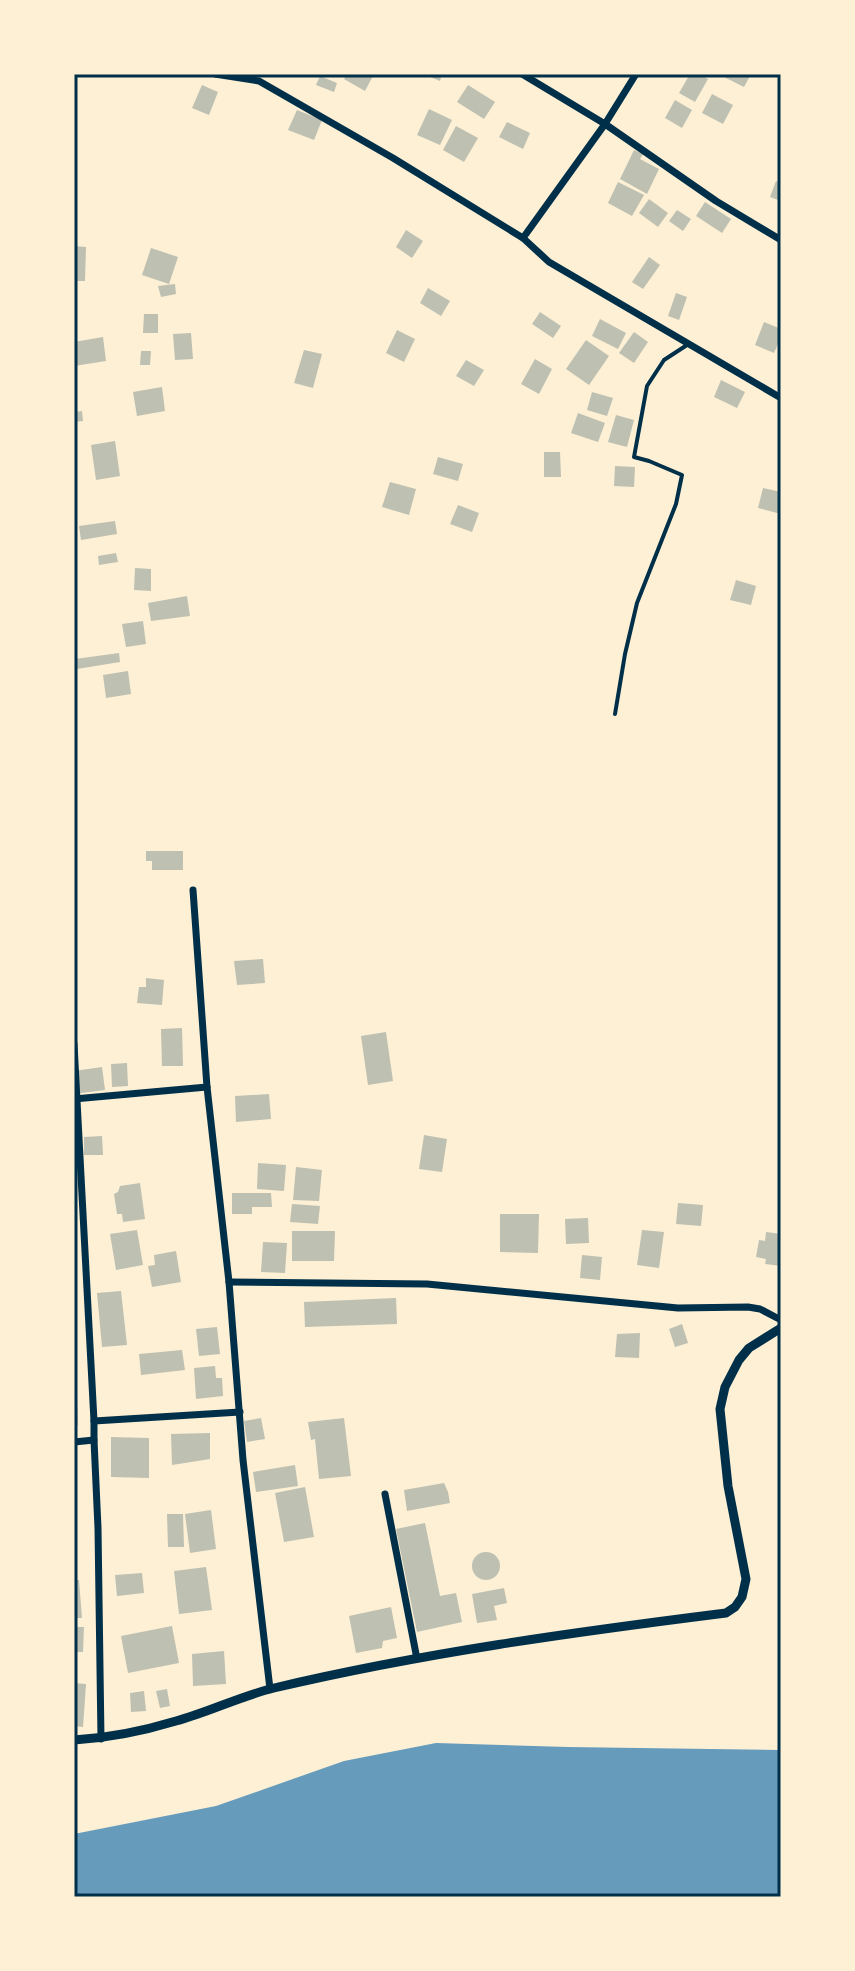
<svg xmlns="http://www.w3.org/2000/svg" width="855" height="1971" viewBox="0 0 855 1971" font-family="'PT Sans',sans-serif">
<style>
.water{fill:#669bbc}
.building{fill:#bec0b2}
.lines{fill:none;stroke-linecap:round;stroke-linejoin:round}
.service{stroke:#003049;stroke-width:4}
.minor{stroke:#003049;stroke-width:7}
.tertiary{stroke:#003049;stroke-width:9}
.neatline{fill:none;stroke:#003049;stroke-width:3}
</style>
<rect width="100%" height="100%" fill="#fdf0d5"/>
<path class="water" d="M 436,1743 L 568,1747 L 781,1750 L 781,1897 L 74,1897 L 74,1834 L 216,1806 L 344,1761 Z"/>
<g class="building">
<path d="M 347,74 L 374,74 L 365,91 L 344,79 Z"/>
<path d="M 423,74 L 442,74 L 440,81 Z"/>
<path d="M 690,74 L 699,74 L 708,79 L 695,102 L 679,93 Z"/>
<path d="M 723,74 L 751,74 L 744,87 L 722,76 Z"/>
<path d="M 320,76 L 337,83 L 334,92 L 316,85 Z"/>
<path d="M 202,85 L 218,92 L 209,115 L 192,108 Z"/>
<path d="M 468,85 L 495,102 L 484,119 L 457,102 Z"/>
<path d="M 712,94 L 733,105 L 723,124 L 702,113 Z"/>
<path d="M 675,100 L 692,110 L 682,128 L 665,118 Z"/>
<path d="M 429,109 L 452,120 L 440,145 L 417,135 Z"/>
<path d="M 297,110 L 322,120 L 314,140 L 288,130 Z"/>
<path d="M 507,122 L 530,133 L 523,149 L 499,137 Z"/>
<path d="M 456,126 L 478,138 L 464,162 L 443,150 Z"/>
<path d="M 634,150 L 643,154 L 640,159 L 659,169 L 647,194 L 620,179 Z"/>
<path d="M 776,181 L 781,183 L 781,201 L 770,197 Z"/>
<path d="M 618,182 L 644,195 L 632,216 L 608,203 Z"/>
<path d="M 649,199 L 668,213 L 658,227 L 639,213 Z"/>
<path d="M 705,202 L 731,219 L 722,233 L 696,216 Z"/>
<path d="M 677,210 L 691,219 L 683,231 L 669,221 Z"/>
<path d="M 406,230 L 423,241 L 412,258 L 396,247 Z"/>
<path d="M 74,246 L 86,247 L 85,281 L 74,281 Z"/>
<path d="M 151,248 L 178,257 L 169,284 L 142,275 Z"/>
<path d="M 649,257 L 660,265 L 643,289 L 632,282 Z"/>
<path d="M 175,284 L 176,294 L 161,297 L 158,286 Z"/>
<path d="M 428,288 L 450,301 L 441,316 L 420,303 Z"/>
<path d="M 676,293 L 687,297 L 679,320 L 668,316 Z"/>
<path d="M 540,312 L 561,326 L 553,338 L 532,324 Z"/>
<path d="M 144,314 L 158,314 L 158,333 L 143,333 Z"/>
<path d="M 600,319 L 626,333 L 618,349 L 592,336 Z"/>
<path d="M 764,322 L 781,329 L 781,337 L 774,353 L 755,345 Z"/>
<path d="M 397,330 L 415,339 L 404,362 L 386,353 Z"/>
<path d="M 634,332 L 648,342 L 634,363 L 619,353 Z"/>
<path d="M 191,333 L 193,359 L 175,360 L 173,334 Z"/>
<path d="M 103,337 L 106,361 L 74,366 L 74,342 Z"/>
<path d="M 586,340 L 609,356 L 589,385 L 566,369 Z"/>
<path d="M 304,350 L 322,354 L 313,388 L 294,383 Z"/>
<path d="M 141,351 L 151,351 L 150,365 L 140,365 Z"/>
<path d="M 535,359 L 552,369 L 539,394 L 521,384 Z"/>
<path d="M 466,360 L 484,370 L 474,386 L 456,376 Z"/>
<path d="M 721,380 L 745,392 L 737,408 L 714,397 Z"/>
<path d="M 162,387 L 165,411 L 137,416 L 133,392 Z"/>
<path d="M 592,392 L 613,398 L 607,416 L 587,410 Z"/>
<path d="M 82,411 L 83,421 L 74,422 L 74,412 Z"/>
<path d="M 578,413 L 605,423 L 598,442 L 571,433 Z"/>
<path d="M 616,415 L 634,420 L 627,447 L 608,442 Z"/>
<path d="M 115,441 L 120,476 L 96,480 L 91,445 Z"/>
<path d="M 544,452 L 560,452 L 561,477 L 544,477 Z"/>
<path d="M 438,457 L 463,464 L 458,481 L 433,474 Z"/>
<path d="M 615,466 L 635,467 L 634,487 L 614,486 Z"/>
<path d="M 390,482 L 416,489 L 409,515 L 382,507 Z"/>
<path d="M 763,488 L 781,492 L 781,514 L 758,508 Z"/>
<path d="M 458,505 L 479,513 L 472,532 L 450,524 Z"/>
<path d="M 115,521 L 117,534 L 81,540 L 79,526 Z"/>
<path d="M 116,553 L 118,562 L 99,565 L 98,556 Z"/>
<path d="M 135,568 L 151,569 L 151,591 L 134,590 Z"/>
<path d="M 736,580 L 756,586 L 751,605 L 730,600 Z"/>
<path d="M 187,596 L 190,616 L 151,621 L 148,603 Z"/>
<path d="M 143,621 L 146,644 L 126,647 L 122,624 Z"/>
<path d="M 119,653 L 120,662 L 77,669 L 75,659 Z"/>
<path d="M 128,671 L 131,694 L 106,698 L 103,675 Z"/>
<path d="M 146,851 L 183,851 L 183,870 L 152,870 L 152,861 L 146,861 Z"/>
<path d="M 263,959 L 265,983 L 237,985 L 234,961 Z"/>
<path d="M 146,978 L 164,980 L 162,1005 L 137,1003 L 139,987 L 146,987 Z"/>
<path d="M 182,1028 L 183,1066 L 162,1066 L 161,1029 Z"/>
<path d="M 386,1032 L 393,1081 L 368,1085 L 361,1036 Z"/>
<path d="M 127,1063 L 128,1086 L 112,1087 L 111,1064 Z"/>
<path d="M 102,1067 L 105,1090 L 74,1094 L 74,1071 Z"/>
<path d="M 269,1094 L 271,1119 L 236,1122 L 235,1096 Z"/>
<path d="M 424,1135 L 447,1139 L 442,1172 L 419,1169 Z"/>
<path d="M 102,1136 L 103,1155 L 84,1155 L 84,1137 Z"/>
<path d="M 258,1163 L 286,1165 L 284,1191 L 257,1189 Z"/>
<path d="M 296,1167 L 322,1170 L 319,1201 L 293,1200 Z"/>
<path d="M 140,1183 L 145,1219 L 123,1222 L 122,1214 L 117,1214 L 114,1194 L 118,1192 L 120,1186 Z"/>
<path d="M 232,1193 L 271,1193 L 272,1207 L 252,1207 L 252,1214 L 232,1214 Z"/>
<path d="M 678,1203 L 703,1205 L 701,1226 L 676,1224 Z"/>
<path d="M 292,1204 L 320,1206 L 318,1224 L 290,1222 Z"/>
<path d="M 500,1214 L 539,1214 L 538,1253 L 500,1252 Z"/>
<path d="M 588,1218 L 589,1243 L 566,1244 L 565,1219 Z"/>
<path d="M 137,1230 L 143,1265 L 116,1270 L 110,1234 Z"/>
<path d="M 642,1230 L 664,1232 L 659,1268 L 637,1265 Z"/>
<path d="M 292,1231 L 335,1231 L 334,1261 L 292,1261 Z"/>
<path d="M 766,1232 L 781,1234 L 781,1266 L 765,1264 L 766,1259 L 756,1257 L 759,1240 L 765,1241 Z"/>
<path d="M 263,1242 L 287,1243 L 285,1273 L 261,1272 Z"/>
<path d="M 176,1251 L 181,1282 L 152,1287 L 148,1266 L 155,1265 L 154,1255 Z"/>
<path d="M 582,1255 L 602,1257 L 600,1280 L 580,1278 Z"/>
<path d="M 121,1291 L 127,1345 L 102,1347 L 97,1293 Z"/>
<path d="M 396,1298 L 397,1324 L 305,1327 L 304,1302 Z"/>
<path d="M 682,1324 L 688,1343 L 675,1347 L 669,1329 Z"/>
<path d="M 217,1327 L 220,1354 L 199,1356 L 196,1329 Z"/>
<path d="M 640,1333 L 639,1358 L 615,1357 L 617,1334 Z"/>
<path d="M 182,1350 L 185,1370 L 141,1375 L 139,1354 Z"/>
<path d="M 215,1366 L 216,1378 L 222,1378 L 223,1396 L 196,1399 L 194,1368 Z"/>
<path d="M 74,1395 L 77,1395 L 78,1425 L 74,1425 Z"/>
<path d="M 261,1418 L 265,1439 L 247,1442 L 244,1421 Z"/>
<path d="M 344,1418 L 351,1476 L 319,1479 L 315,1439 L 311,1440 L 308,1422 Z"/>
<path d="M 210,1433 L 210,1459 L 172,1465 L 171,1434 Z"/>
<path d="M 111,1437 L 149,1438 L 149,1478 L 111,1477 Z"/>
<path d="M 295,1465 L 298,1486 L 256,1492 L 253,1472 Z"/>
<path d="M 444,1483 L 448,1492 L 450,1503 L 407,1511 L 404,1490 Z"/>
<path d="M 305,1487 L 314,1537 L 284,1542 L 275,1493 Z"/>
<path d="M 211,1510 L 216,1549 L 190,1553 L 185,1514 Z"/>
<path d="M 167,1514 L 183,1514 L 184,1547 L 168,1547 Z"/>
<path d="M 425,1523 L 440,1596 L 456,1593 L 462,1622 L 417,1632 L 396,1529 Z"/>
<circle cx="486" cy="1566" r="14"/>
<path d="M 206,1567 L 212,1610 L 179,1614 L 174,1571 Z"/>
<path d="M 142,1573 L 144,1593 L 117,1596 L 115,1575 Z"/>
<path d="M 74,1580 L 79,1580 L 82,1618 L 74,1618 Z"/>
<path d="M 504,1588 L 507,1603 L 494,1606 L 497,1620 L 477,1623 L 472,1594 Z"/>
<path d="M 391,1607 L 397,1638 L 383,1641 L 382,1648 L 356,1653 L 349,1616 Z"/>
<path d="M 172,1626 L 179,1663 L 128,1673 L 121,1636 Z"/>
<path d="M 74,1627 L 84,1627 L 83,1652 L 74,1652 Z"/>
<path d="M 224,1651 L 226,1684 L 193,1686 L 192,1654 Z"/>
<path d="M 74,1683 L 86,1684 L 83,1727 L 74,1726 Z"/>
<path d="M 167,1689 L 170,1706 L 160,1708 L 156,1691 Z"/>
<path d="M 144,1691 L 146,1711 L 131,1712 L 130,1693 Z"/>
</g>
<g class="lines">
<path class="service" d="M 615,714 L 625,654 L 637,603 L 676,504 L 682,475 L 649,461 L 634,457 L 647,386 L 664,360 L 687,345"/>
<g class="minor">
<path d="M 215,74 L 259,81 L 393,158 L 523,238 L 549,262 L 781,398"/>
<path d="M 522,74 L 605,124 L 716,201 L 781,240"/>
<path d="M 523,238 L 605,124 L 636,74"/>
<path d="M 193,890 L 207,1087 L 229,1282 L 243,1460 L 270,1689"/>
<path d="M 74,1044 L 94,1421 L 94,1440 L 98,1528 L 101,1739"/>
<path d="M 74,1099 L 207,1087"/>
<path d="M 229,1282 L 427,1284 L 678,1308 L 748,1307 L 760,1309 L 781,1320"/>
<path d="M 94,1421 L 240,1412"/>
<path d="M 74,1442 L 94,1440"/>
<path d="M 385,1494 L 417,1659"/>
</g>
<path class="tertiary" d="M 74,1740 C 108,1738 143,1731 176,1721 C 209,1712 241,1696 274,1688 C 422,1653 575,1632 726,1613 L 735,1607 L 742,1597 L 746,1579 L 728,1486 L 720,1409 L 725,1387 L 739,1360 L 749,1348 L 781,1328"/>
</g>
<rect width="855" height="1971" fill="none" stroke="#fdf0d5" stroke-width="152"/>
<rect x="76" y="76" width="703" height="1819" class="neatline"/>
</svg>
